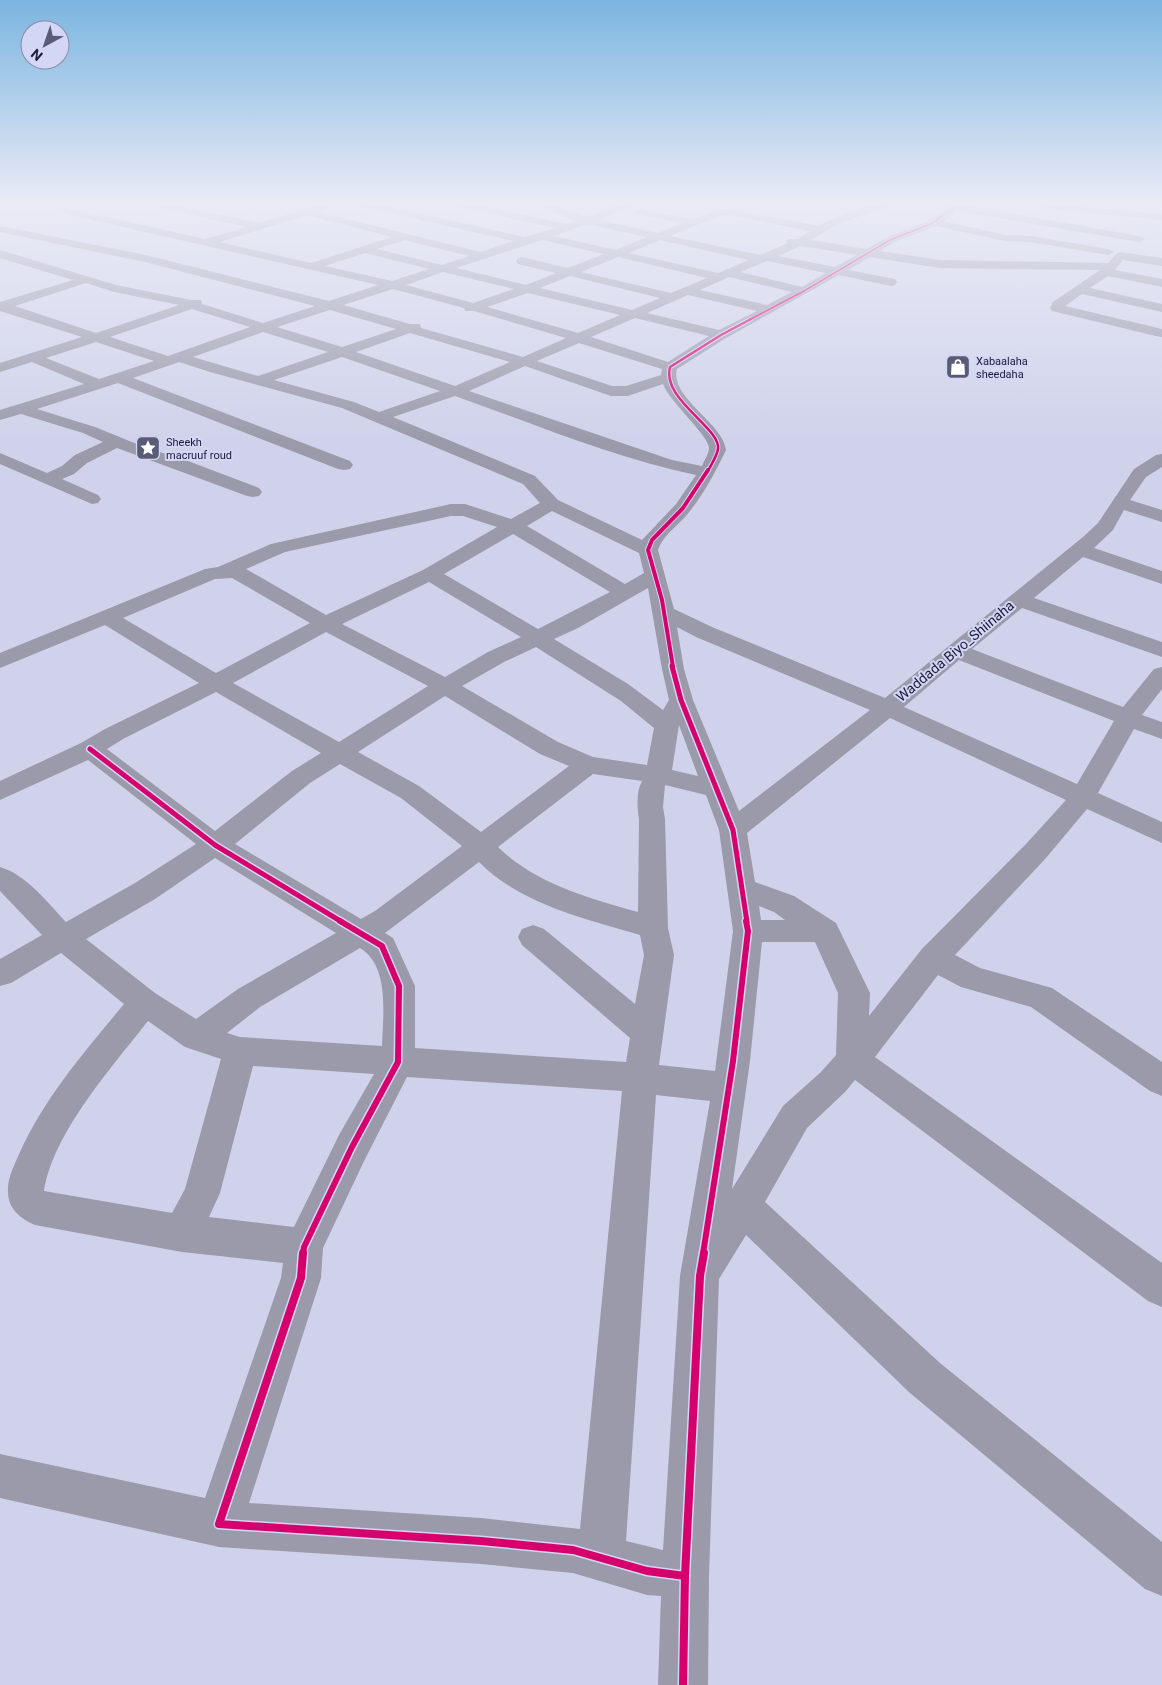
<svg xmlns="http://www.w3.org/2000/svg" width="1162" height="1685" viewBox="0 0 1162 1685" font-family="Roboto,sans-serif">
<style>
.lines{fill:none;stroke-linecap:round;stroke-linejoin:round}
.minor{fill:#9a9aab;fill-rule:evenodd}
.cycleway-far5-casing{stroke:#d4d6f5;stroke-width:3}
.cycleway-far4-casing{stroke:#d4d6f5;stroke-width:4.5}
.cycleway-far3-casing{stroke:#d4d6f5;stroke-width:6}
.cycleway-far2-casing{stroke:#d4d6f5;stroke-width:8}
.cycleway-far1-casing{stroke:#d4d6f5;stroke-width:9}
.cycleway-casing{stroke:#d4d6f5;stroke-width:11}
.cycleway-far5{stroke:#d6006c;stroke-width:2}
.cycleway-far4{stroke:#d6006c;stroke-width:2.5}
.cycleway-far3{stroke:#d6006c;stroke-width:4}
.cycleway-far2{stroke:#d6006c;stroke-width:5}
.cycleway-far1{stroke:#d6006c;stroke-width:6}
.cycleway{stroke:#d6006c;stroke-width:8}
.labels{text-anchor:middle;dominant-baseline:central;stroke-width:4;stroke-linejoin:round;paint-order:stroke}
.far-poi-label{font-size:11px;fill:#1b1b37;stroke:#d4d6f5;text-anchor:start}
.street-label{font-size:14px;fill:#1b1b37;stroke:#d4d6f5}
</style>
<rect width="100%" height="100%" fill="#d0d2eb"/>
<g class="lines">
<g class="minor">
<path d="M 0,204 L 6,204 L 0,207 Z"/>
<path d="M 152,204 L 171,204 L 259,223 L 323,204 L 328,207 L 318,212 L 481,252 L 513,241 L 364,207 L 359,204 L 377,204 L 525,237 L 555,228 L 461,207 L 456,204 L 475,204 L 566,224 L 576,221 L 535,204 L 549,204 L 587,217 L 620,204 L 630,204 L 630,207 L 599,220 L 658,233 L 682,223 L 637,214 L 636,212 L 637,210 L 641,209 L 693,219 L 720,209 L 735,210 L 819,226 C 840,214 866,204 890,204 L 889,206 L 838,224 L 811,240 L 866,249 L 886,238 L 927,222 L 951,205 L 965,204 L 964,205 L 1139,236 L 1145,239 L 1139,242 L 957,211 L 943,221 L 1005,235 L 1031,236 L 1108,249 L 1114,252 L 1108,255 L 1031,242 L 1005,241 L 936,226 L 894,242 L 880,251 L 940,260 L 1108,263 L 1116,254 L 1120,252 L 1162,258 L 1162,266 L 1123,260 L 1115,270 L 1162,279 L 1162,287 L 1108,276 L 1090,288 L 1162,304 L 1162,312 L 1082,294 L 1065,306 L 1162,329 L 1162,337 L 1160,337 L 1052,311 L 1050,308 L 1053,302 L 1100,270 L 940,268 L 870,257 L 848,270 L 895,279 L 897,282 L 895,285 L 891,286 L 839,275 L 726,338 L 677,369 C 669,397 723,423 726,450 C 716,471 705,492 690,511 C 680,525 664,533 658,550 L 674,609 L 712,627 L 885,698 L 1083,537 L 1098,523 L 1134,469 L 1156,455 L 1162,454 L 1162,467 L 1146,477 L 1130,500 L 1162,510 L 1162,522 L 1124,510 L 1113,530 L 1094,548 L 1162,571 L 1162,584 L 1083,557 L 1034,598 L 1162,642 L 1162,657 L 1022,608 L 972,649 L 1123,707 L 1154,669 L 1162,667 L 1162,689 L 1142,715 L 1162,722 L 1162,739 L 1134,729 L 1098,793 L 1162,822 L 1162,843 L 1087,809 L 1046,858 L 955,955 L 980,968 L 1052,988 L 1162,1062 L 1162,1096 L 1150,1091 L 1031,1007 L 961,987 L 938,975 L 875,1057 L 1162,1263 L 1162,1307 L 1148,1301 L 855,1080 L 845,1092 L 807,1128 L 765,1202 L 940,1363 L 1162,1542 L 1162,1596 L 1145,1589 L 910,1393 L 746,1235 L 719,1279 L 709,1576 L 708,1685 L 658,1685 L 661,1596 L 647,1595 L 573,1573 L 481,1564 L 219,1547 L 0,1498 L 0,1454 L 205,1498 L 281,1278 L 283,1263 L 182,1252 L 35,1225 C 21,1219 8,1209 8,1192 C 7,1178 15,1164 20,1152 C 45,1097 86,1050 124,1004 L 61,953 L 11,983 L 0,986 L 0,959 L 42,935 L 0,891 L 0,867 C 27,875 47,902 66,922 L 135,883 L 196,844 L 88,760 L 0,800 L 0,781 L 81,743 L 105,729 L 199,683 L 105,625 L 0,668 L 0,653 L 205,569 L 218,567 L 271,544 L 451,504 L 465,504 L 511,519 L 540,503 L 523,484 L 342,408 L 210,372 L 179,362 L 133,378 L 350,461 L 353,465 L 350,469 L 344,470 L 338,469 L 118,383 L 37,409 L 95,427 L 149,449 L 180,458 L 259,488 L 262,492 L 259,496 L 253,497 L 247,496 L 117,448 L 87,463 L 74,474 L 62,479 L 98,495 L 101,499 L 98,503 L 92,504 L 0,464 L 0,453 L 47,473 L 62,466 L 75,455 L 103,442 L 83,433 L 21,414 L 0,420 L 0,410 L 84,384 L 32,362 L 0,372 L 0,363 L 82,337 L 0,311 L 0,302 L 73,280 L 0,258 L 0,250 L 116,285 L 191,300 L 201,300 L 202,304 L 263,323 L 315,306 L 145,262 L 0,232 L 0,226 L 146,255 L 329,301 L 378,285 L 66,214 L 61,211 L 66,208 L 205,239 L 247,227 L 157,207 ZM 307,215 L 392,237 L 311,263 L 219,242 ZM 721,215 L 735,216 L 810,231 L 798,239 L 788,239 L 786,241 L 788,243 L 760,255 L 670,236 ZM 587,224 L 647,237 L 616,250 L 554,236 ZM 405,240 L 469,256 L 442,265 L 377,249 ZM 542,240 L 604,254 L 568,268 L 522,257 L 518,258 L 516,261 L 518,264 L 556,273 L 526,285 L 456,268 ZM 660,240 L 749,260 L 718,273 L 629,253 ZM 801,246 L 857,255 L 835,267 L 778,256 ZM 365,253 L 429,269 L 392,281 L 325,266 ZM 618,257 L 707,278 L 671,293 L 581,272 ZM 767,261 L 826,273 L 802,287 L 740,272 ZM 443,272 L 514,289 L 473,303 L 406,285 ZM 570,276 L 660,298 L 632,310 L 540,288 ZM 729,277 L 792,292 L 767,305 L 700,290 ZM 86,283 L 114,292 L 179,305 L 96,333 L 15,306 ZM 393,289 L 464,308 L 465,311 L 474,311 L 566,338 L 523,357 L 421,328 L 420,324 L 410,324 L 343,305 ZM 528,293 L 620,315 L 578,333 L 487,307 ZM 688,295 L 757,311 L 719,330 L 647,313 ZM 192,309 L 250,327 L 168,356 L 110,337 ZM 330,310 L 396,329 L 342,347 L 277,327 ZM 635,318 L 709,336 L 668,362 L 591,337 ZM 263,332 L 328,352 L 258,376 L 193,357 ZM 410,333 L 510,362 L 455,386 L 356,352 ZM 96,342 L 154,361 L 99,379 L 46,358 ZM 579,343 L 662,369 L 661,375 L 626,386 L 612,386 L 537,361 ZM 342,357 L 440,391 L 379,412 L 354,402 L 274,380 ZM 525,366 L 611,396 L 628,396 L 663,384 C 669,401 709,436 709,448 C 709,454 704,460 702,466 L 672,460 L 469,391 ZM 455,396 C 534,424 614,458 696,475 L 676,504 L 642,540 L 558,500 L 535,476 L 393,417 ZM 552,511 L 639,553 L 644,573 L 625,584 L 527,526 ZM 451,516 L 463,516 L 497,527 L 423,570 L 326,615 L 246,569 L 285,552 ZM 513,534 L 610,592 L 538,629 L 444,574 ZM 232,578 L 310,623 L 216,673 L 123,618 L 215,579 ZM 429,582 L 521,637 L 488,652 L 445,677 L 342,624 ZM 648,588 L 662,669 L 669,700 L 663,710 L 628,684 L 554,639 L 578,628 ZM 677,627 L 696,637 L 870,710 L 739,811 L 693,700 L 684,669 ZM 326,632 L 428,686 L 339,742 L 233,683 ZM 536,647 L 621,701 L 654,728 L 647,765 L 593,757 L 558,742 L 462,686 L 504,662 ZM 959,660 L 1114,721 L 1077,784 L 904,707 ZM 216,692 L 321,753 L 292,771 L 215,831 L 107,749 L 123,739 ZM 445,696 L 540,754 L 569,766 L 481,832 L 419,786 L 358,752 ZM 890,718 L 1066,800 L 1026,844 L 922,949 L 869,1016 L 870,993 L 836,923 L 794,896 L 755,882 L 747,833 ZM 679,725 L 698,776 L 672,770 ZM 340,764 L 401,798 L 462,846 L 375,911 L 361,919 L 235,844 L 310,783 ZM 593,774 L 642,781 C 636,792 637,807 639,819 L 638,912 C 589,898 536,884 498,847 ZM 665,785 L 706,795 L 719,830 L 733,931 L 715,1071 L 659,1065 L 674,955 L 668,928 L 665,819 L 663,807 ZM 215,858 L 336,933 L 238,989 L 196,1019 L 155,993 L 86,939 L 155,899 ZM 479,862 C 520,904 585,919 640,935 L 644,955 L 635,1004 L 544,929 L 533,925 L 522,929 L 518,937 L 522,945 L 630,1038 L 626,1062 L 415,1048 L 415,986 L 393,938 L 385,933 ZM 759,906 L 774,912 L 785,920 L 761,920 ZM 762,942 L 815,942 L 838,993 L 836,1055 L 821,1072 L 783,1106 L 732,1189 L 750,1061 ZM 360,948 C 390,966 383,1016 382,1046 L 240,1037 L 227,1033 L 260,1007 ZM 148,1021 L 185,1047 L 221,1059 L 185,1189 L 172,1213 L 44,1191 C 53,1133 112,1067 148,1021 ZM 253,1066 L 374,1074 L 339,1135 L 294,1227 L 209,1217 L 220,1193 ZM 407,1077 L 622,1091 L 580,1529 L 481,1518 L 249,1503 L 321,1278 L 323,1248 L 365,1159 ZM 656,1095 L 710,1101 L 680,1276 L 663,1550 L 626,1541 Z"/>
<path d="M 1045,204 L 1162,214 L 1162,220 L 1049,209 L 1045,208 Z"/>
</g>
<defs>
<path id="cycleway-far5" d="M 749,320 L 804,291 L 890,240 L 931,224 L 960,204"/>
<path id="cycleway-far4" d="M 708,471 C 711,465 717,456 718,449 C 721,428 661,399 670,367 L 721,335 L 751,319"/>
<path id="cycleway-far3" d="M 673,667 L 662,600 L 648,550 L 652,540 L 683,508 L 708,470"/>
<g id="cycleway-far2">
<path d="M 672,666 L 681,700 L 733,830 L 747,922"/>
<path d="M 90,749 L 215,845 L 342,922"/>
</g>
<g id="cycleway-far1">
<path d="M 303,1254 L 304,1247 L 352,1147 L 398,1062 L 399,986 L 382,946 L 340,921"/>
<path d="M 703,1254 L 733,1061 L 748,931 L 746,921"/>
</g>
<g id="cycleway">
<path d="M 303,1253 L 301,1278 L 219,1524 L 481,1541 L 573,1550 L 647,1571 L 685,1576"/>
<path d="M 683,1685 L 685,1576 L 700,1276 L 704,1253"/>
</g>
</defs>
<use href="#cycleway-far5" class="cycleway-far5-casing"/>
<use href="#cycleway-far4" class="cycleway-far4-casing"/>
<use href="#cycleway-far3" class="cycleway-far3-casing"/>
<use href="#cycleway-far2" class="cycleway-far2-casing"/>
<use href="#cycleway-far1" class="cycleway-far1-casing"/>
<use href="#cycleway" class="cycleway-casing"/>
<use href="#cycleway-far5" class="cycleway-far5"/>
<use href="#cycleway-far4" class="cycleway-far4"/>
<use href="#cycleway-far3" class="cycleway-far3"/>
<use href="#cycleway-far2" class="cycleway-far2"/>
<use href="#cycleway-far1" class="cycleway-far1"/>
<use href="#cycleway" class="cycleway"/>
</g>
<linearGradient id="sky" x2="0" y2="1"><stop stop-color="#7bb5e0"/><stop offset="0.46" stop-color="#eaebf6"/><stop offset="1" stop-color="#eaebf6" stop-opacity="0"/></linearGradient>
<rect width="1162" height="440" fill="url(#sky)"/>
<defs>
<symbol id="shop-square" viewBox="-11 -11 22 22"><rect x="-9" y="-9" width="18" height="18" rx="4" fill="#5a5b76" stroke="#d4d6f5"/><path d="M-5-2.5h2.3a2.7 3.5 0 0 1 5.4 0H5L5.5 6h-11ZM-1.5-2.5h3a1.5 2.3 0 0 0-3 0Z" fill="#fff"/></symbol>
<symbol id="sight-square" viewBox="-11 -11 22 22"><rect x="-9" y="-9" width="18" height="18" rx="4" fill="#5a5b76" stroke="#d4d6f5"/><path d="M0-6L1.8-2.2L6-1.7L2.9 1.2L3.7 5.4L0 3.3L-3.7 5.4L-2.9 1.2L-6-1.7L-1.8-2.2Z" fill="#fff"/></symbol>
</defs>
<g fill-rule="evenodd">
<use href="#shop-square" x="944" y="353" width="28" height="28"/>
<use href="#sight-square" x="134" y="434" width="28" height="28"/>
</g>
<g class="labels">
<g class="far-poi-label">
<text x="976" y="361">Xabaalaha<tspan x="976" dy="13">sheedaha</tspan></text>
<text x="166" y="442">Sheekh<tspan x="166" dy="13">macruuf roud</tspan></text>
</g>
<g class="street-label">
<text transform="translate(955 651) rotate(-40)">Waddada Biyo_Shiinaha</text>
</g>
</g>
<g transform="translate(45 45) rotate(220)"><circle r="24" fill="#d4d6f5" stroke="#8a8ba9"/>
<path d="M0-4L9 19L0 12L-9 19Z" fill="#5a5b76"/>
<text y="-8" font-size="14" font-weight="bold" text-anchor="middle" fill="#1b1b37">N</text>
</g>
</svg>
